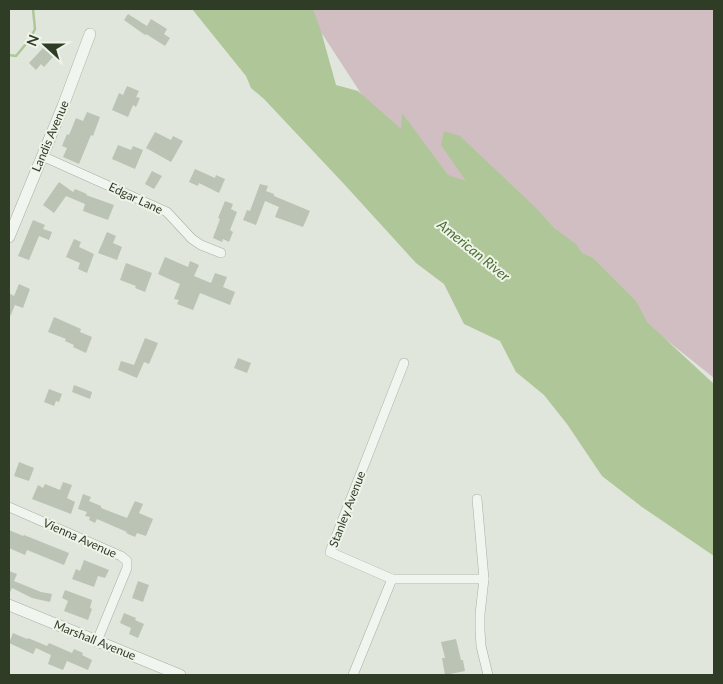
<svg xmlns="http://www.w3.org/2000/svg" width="723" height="684" viewBox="0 0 723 684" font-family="Lato,sans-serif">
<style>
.green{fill:#d0bec3}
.water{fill:#afc698}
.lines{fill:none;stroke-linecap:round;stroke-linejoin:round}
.stream{stroke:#afc698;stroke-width:2.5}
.building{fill:#bac3b4}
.minor-casing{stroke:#a7b0a2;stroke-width:10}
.tertiary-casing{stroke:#a7b0a2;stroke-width:12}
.minor{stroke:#f1f5ef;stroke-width:9}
.tertiary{stroke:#f1f5ef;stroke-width:11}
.labels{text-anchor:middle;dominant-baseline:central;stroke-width:4;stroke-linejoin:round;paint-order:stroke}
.street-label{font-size:12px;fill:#2f3c26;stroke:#eff4eb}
.water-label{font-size:14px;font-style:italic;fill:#4e6f32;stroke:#eff4eb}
</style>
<rect width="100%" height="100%" fill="#e0e6dc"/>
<path class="green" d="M 306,9 L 714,9 L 714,378 L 619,302 L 485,218 L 373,112 Z"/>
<path class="water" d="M 192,9 L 313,9 L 321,31 L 336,85 L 358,91 L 401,129 L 402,113 L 448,175 L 466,181 L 441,145 L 444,131 L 460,136 L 537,209 L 554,228 L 576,244 L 582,253 L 593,258 L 636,301 L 647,322 L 714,384 L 714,556 L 642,507 L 602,476 L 567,424 L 544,395 L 516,372 L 500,341 L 464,324 L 444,284 L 416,263 L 344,184 L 264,99 L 251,88 L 246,76 Z"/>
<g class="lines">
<path class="stream" d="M 9,55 L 16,56 L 30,39 L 35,29 L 33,9"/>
</g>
<g class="building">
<path d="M 128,14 L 147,26 L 151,19 L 167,29 L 164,34 L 170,38 L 165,46 L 146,34 L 145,35 L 124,20 Z"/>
<path d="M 43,48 L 53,57 L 44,67 L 41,64 L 36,70 L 29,63 Z"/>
<path d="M 127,86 L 139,91 L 136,97 L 140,98 L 136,107 L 133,105 L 128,117 L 112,110 L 119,93 L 123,95 Z"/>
<path d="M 87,112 L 100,117 L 93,136 L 91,135 L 79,164 L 63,157 L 67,148 L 62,146 L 67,134 L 69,135 L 76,118 L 83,121 Z"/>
<path d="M 155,132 L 171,140 L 173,136 L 183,141 L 171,162 L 146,148 Z"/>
<path d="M 118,145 L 131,150 L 133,146 L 143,150 L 135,169 L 112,159 Z"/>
<path d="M 195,169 L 215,178 L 216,175 L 225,179 L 219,193 L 199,183 L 198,186 L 189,182 Z"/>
<path d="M 152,171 L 162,176 L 154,189 L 145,184 Z"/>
<path d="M 59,182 L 73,192 L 75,189 L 87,194 L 86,195 L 114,205 L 108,220 L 83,211 L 85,204 L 66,196 L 54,213 L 43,205 Z"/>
<path d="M 260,184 L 268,186 L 266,191 L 274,194 L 274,196 L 310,211 L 303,227 L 275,217 L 279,207 L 265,201 L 256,225 L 243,220 L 247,210 L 250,211 Z"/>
<path d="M 225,201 L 233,204 L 231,209 L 237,212 L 230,230 L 233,232 L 229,242 L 223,239 L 222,242 L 213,238 L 220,219 L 218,218 Z"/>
<path d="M 33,220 L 45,225 L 43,229 L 52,232 L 49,240 L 39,236 L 29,260 L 18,256 Z"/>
<path d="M 107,232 L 116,236 L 113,243 L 122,247 L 117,260 L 98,253 Z"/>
<path d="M 74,239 L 81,242 L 79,247 L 94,254 L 87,273 L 78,269 L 80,263 L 66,257 Z"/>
<path d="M 165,257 L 188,267 L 190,261 L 199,265 L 194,276 L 211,283 L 215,273 L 227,277 L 223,287 L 235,292 L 230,305 L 200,293 L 193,310 L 177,304 L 179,300 L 174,299 L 180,284 L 158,274 Z"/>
<path d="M 126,263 L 152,273 L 145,292 L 135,288 L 136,286 L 120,280 Z"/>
<path d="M 19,284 L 30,289 L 23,308 L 15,305 L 9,319 L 9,293 L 14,296 Z"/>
<path d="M 54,317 L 81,329 L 80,332 L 92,337 L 86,353 L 73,347 L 74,345 L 65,341 L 66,339 L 48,332 Z"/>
<path d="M 145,338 L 158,343 L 149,364 L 144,362 L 137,378 L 118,370 L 121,361 L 134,365 Z"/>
<path d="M 238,358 L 251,363 L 247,373 L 234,368 Z"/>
<path d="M 74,385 L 92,392 L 90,399 L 72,392 Z"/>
<path d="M 49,389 L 62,394 L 59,402 L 56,401 L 54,406 L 44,402 Z"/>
<path d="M 19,462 L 34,468 L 29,481 L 14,476 Z"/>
<path d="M 63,482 L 72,485 L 67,498 L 75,502 L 71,514 L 32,499 L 38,485 L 43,488 L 45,484 L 60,490 Z"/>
<path d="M 83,494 L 91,497 L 89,501 L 101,506 L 101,508 L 127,518 L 135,501 L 143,504 L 139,513 L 153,519 L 146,536 L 137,533 L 135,537 L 126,533 L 127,532 L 97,519 L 95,523 L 89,520 L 90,517 L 85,516 L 87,512 L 78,509 Z"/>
<path d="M 9,530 L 23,536 L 24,535 L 69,553 L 64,565 L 27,550 L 25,555 L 9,548 Z"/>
<path d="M 84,560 L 109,570 L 105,578 L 98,576 L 94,587 L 72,579 L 76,569 L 80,571 Z"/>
<path d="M 9,571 L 17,574 L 14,581 L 41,592 L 52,594 L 50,602 L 32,598 L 12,588 L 9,594 Z"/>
<path d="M 138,581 L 149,585 L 143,602 L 132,598 Z"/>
<path d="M 65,590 L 92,600 L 90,608 L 92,609 L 88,620 L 64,611 L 68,601 L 62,598 Z"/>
<path d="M 124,613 L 136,618 L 135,620 L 144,624 L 138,638 L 129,634 L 131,628 L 120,623 Z"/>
<path d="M 13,633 L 27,639 L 28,638 L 47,646 L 49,643 L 72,653 L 74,649 L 83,653 L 82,655 L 92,660 L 88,670 L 67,661 L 63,670 L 48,664 L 51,655 L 36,648 L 33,654 L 9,643 Z"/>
<path d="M 456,639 L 461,660 L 463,660 L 465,671 L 445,675 L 442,658 L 445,658 L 441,642 Z"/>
</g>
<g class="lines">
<defs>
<g id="minor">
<path d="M 42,156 L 167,212 L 192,239 L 201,245 L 221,253"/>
<path d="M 404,363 L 330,552 L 392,579 L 484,579"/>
<path d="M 477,499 L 484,579 L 480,614 L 480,630 L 481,646 L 488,675"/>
<path d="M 9,507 L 121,556 L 127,561 L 127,568 L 97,641"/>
<path d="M 353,675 L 392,579"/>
</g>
<g id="tertiary">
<path d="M 9,237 L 63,106 L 90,34"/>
<path d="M 9,605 L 180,675"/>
</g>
</defs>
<use href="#minor" class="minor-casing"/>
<use href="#tertiary" class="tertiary-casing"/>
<use href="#minor" class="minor"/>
<use href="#tertiary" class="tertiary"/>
</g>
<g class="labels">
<g class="street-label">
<text transform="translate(50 136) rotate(-67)">Landis Avenue</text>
<text transform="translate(136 198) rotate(25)">Edgar Lane</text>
<text transform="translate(347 509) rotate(-69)">Stanley Avenue</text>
<text transform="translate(80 538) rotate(24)">Vienna Avenue</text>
<text transform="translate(95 640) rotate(22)">Marshall Avenue</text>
</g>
<g class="water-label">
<text transform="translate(474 250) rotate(39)">American River</text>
</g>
</g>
<rect width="723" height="684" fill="none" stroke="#2f3c26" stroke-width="20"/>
<g transform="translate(45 45) rotate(291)" stroke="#eff4eb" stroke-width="4" paint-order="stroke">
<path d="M0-4L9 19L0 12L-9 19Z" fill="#2f3c26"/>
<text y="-8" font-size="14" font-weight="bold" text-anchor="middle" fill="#2f3c26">N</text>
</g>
</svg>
